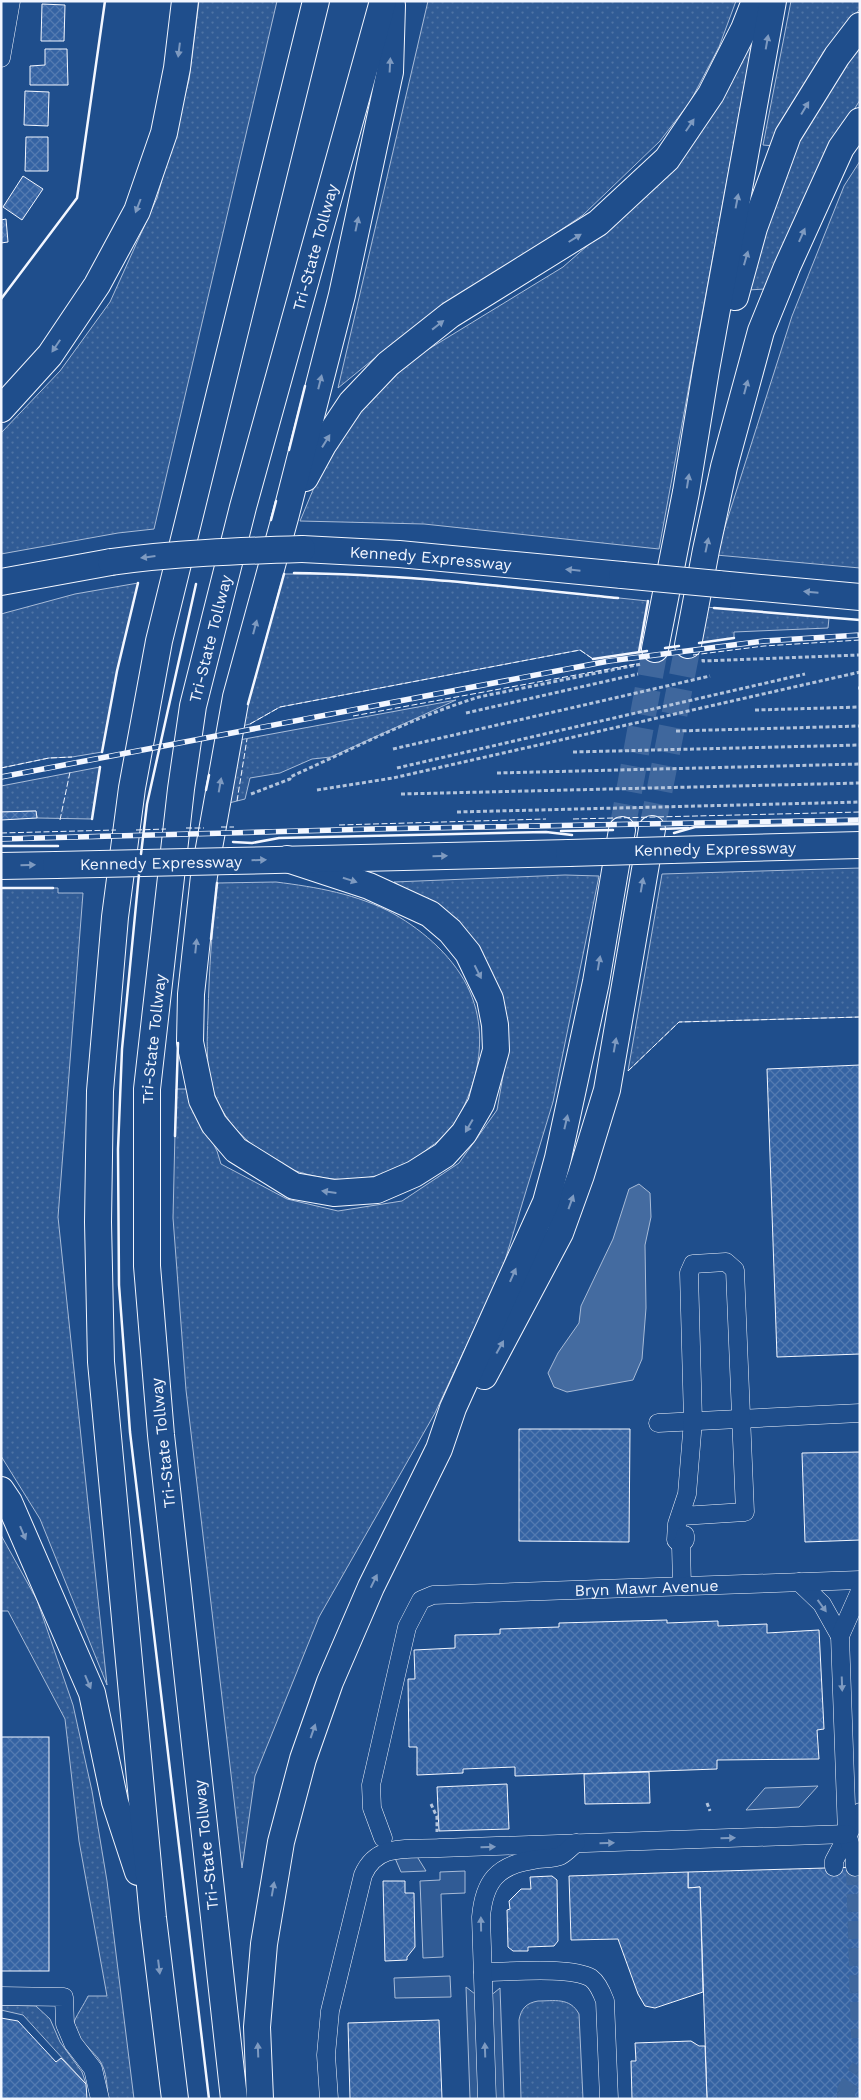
<svg xmlns="http://www.w3.org/2000/svg" width="861" height="2100" viewBox="0 0 861 2100" font-family="'Work Sans',sans-serif">
<style>
.grass{fill:url(#grass-dots);stroke:#a8bbd7}
.built{fill:#305b95;stroke:#a8bbd7}
.water{fill:#446ba0;stroke:#a8bbd7}
.building{fill:url(#building-cross-hatch);stroke:#f2f6ff}
.lines{fill:none;stroke-linecap:round;stroke-linejoin:round}
.minor-tunnel{stroke:#3f679d;stroke-width:18;stroke-dasharray:18 9;stroke-linecap:butt}
.highway-tunnel{stroke:#3f679d;stroke-width:26;stroke-dasharray:26 13;stroke-linecap:butt}
.minor-casing{stroke:#f2f6ff;stroke-width:19}
.highway-casing{stroke:#f2f6ff;stroke-width:28}
.path{stroke:#b3c4dc;stroke-width:3;stroke-dasharray:4 2.5;stroke-linecap:butt}
.minor{stroke:#1f4e8c;stroke-width:18}
.highway{stroke:#1f4e8c;stroke-width:26}
.rail-casing{stroke:#f2f6ff;stroke-width:5.5}
.rail{stroke:#1f4e8c;stroke-width:4;stroke-dasharray:11;stroke-linecap:butt}
.highway-bridge-casing{stroke:#f2f6ff;stroke-width:28;stroke-linecap:butt}
.highway-bridge{stroke:#1f4e8c;stroke-width:26}
.fence{stroke:#f2f6ff;stroke-width:1;stroke-dasharray:6 2.5;stroke-linecap:butt}
.wall{stroke:#f2f6ff;stroke-width:2.5}
.oneway{fill:#7e9ac0}
.labels{text-anchor:middle;dominant-baseline:central;stroke-width:4;stroke-linejoin:round;paint-order:stroke}
.street-label{font-size:16px;fill:#f2f6ff;stroke:#1f4e8c}
</style>
<defs>
<pattern id="grass-dots" width="8" height="8" patternUnits="userSpaceOnUse" patternTransform="scale(1.25)"><rect width="8" height="8" fill="#305b95"/><path d="M2 2h.1M6 6h.1" fill="none" stroke="#4e73a5" stroke-width="1.8" stroke-linecap="round"/></pattern>
<pattern id="building-cross-hatch" width="8" height="8" patternUnits="userSpaceOnUse" patternTransform="scale(1.25)"><rect width="8" height="8" fill="#3563a3"/><path d="M0 0l8 8M0 8l8-8" fill="none" stroke="#537ab1"/></pattern>
</defs>
<rect width="100%" height="100%" fill="#1f4e8c"/>
<g class="grass">
<path d="M 199,1 L 277,1 L 154,529 L 118,533 L 1,554 L 1,433 L 60,371 L 110,302 L 157,198 L 189,80 Z"/>
<path d="M 428,1 L 736,1 L 719,47 L 690,102 L 660,141 L 583,215 L 397,340 L 338,388 Z"/>
<path d="M 791,1 L 860,1 L 860,9 L 845,26 L 774,146 L 763,145 Z"/>
<path d="M 860,42 L 860,100 L 834,142 L 765,289 L 748,290 C 762,244 775,197 794,153 C 812,114 835,77 860,42 Z"/>
<path d="M 746,43 L 752,44 L 659,549 L 424,524 L 300,521 L 328,454 L 358,412 L 414,358 L 563,267 L 665,178 Z"/>
<path d="M 860,161 L 860,568 L 716,555 L 792,316 L 844,186 Z"/>
<path d="M 284,574 L 343,574 L 465,582 L 648,601 L 639,652 L 593,659 L 580,650 L 280,707 L 250,724 L 242,726 Z"/>
<path d="M 138,583 L 117,671 L 102,752 L 72,757 L 49,758 L 1,768 L 1,614 L 75,594 Z"/>
<path d="M 706,607 L 829,618 L 828,628 L 734,632 L 734,638 L 701,643 Z"/>
<path d="M 456,700 L 331,757 L 312,759 L 280,773 L 250,778 L 245,799 L 229,803 L 239,740 Z"/>
<path d="M 100,767 L 92,819 L 37,818 L 36,811 L 1,812 L 1,786 Z"/>
<path d="M 860,868 L 860,1017 L 679,1022 L 628,1071 L 662,874 Z"/>
<path d="M 565,875 L 599,876 L 553,1102 L 503,1267 L 435,1413 L 319,1617 L 255,1776 L 242,1868 L 186,1390 L 173,1218 L 176,1089 L 186,1089 L 217,1151 L 221,1164 L 287,1199 L 338,1211 L 402,1201 L 459,1163 L 497,1110 L 504,1070 L 505,1031 L 428,904 L 394,882 Z"/>
<path d="M 276,882 C 316,887 358,894 394,914 C 424,931 456,959 470,992 C 483,1022 482,1056 472,1086 C 466,1103 459,1119 447,1133 C 443,1138 436,1143 430,1147 C 391,1180 348,1187 299,1172 C 267,1162 229,1130 216,1098 C 205,1072 207,1043 208,1015 C 209,971 212,927 217,883 Z"/>
<path d="M 1,888 L 58,888 L 58,893 L 83,893 L 58,1217 L 107,1685 L 40,1519 L 1,1456 Z"/>
<path d="M 1,1535 L 37,1600 L 73,1705 L 92,1791 L 107,1881 L 134,2099 L 108,2099 C 107,2086 107,2072 100,2061 C 93,2050 73,2037 74,2023 C 74,2019 85,2003 88,1996 L 107,1996 L 79,1841 L 65,1719 L 8,1611 L 1,1611 Z"/>
<path d="M 538,2001 C 554,2001 570,1997 579,2014 L 583,2099 L 521,2099 L 519,2020 C 521,2009 526,2003 538,2001 Z"/>
<path d="M 1,2005 L 36,2006 L 50,2019 L 60,2042 L 82,2072 L 86,2084 L 23,2015 L 1,2010 Z"/>
</g>
<g class="built">
<path d="M 818,1786 L 799,1807 L 746,1810 L 765,1788 Z"/>
<path d="M 413,1850 L 426,1871 L 401,1872 L 392,1851 Z"/>
<path d="M 465,1871 L 465,1893 L 441,1894 L 443,1957 L 423,1958 L 420,1881 L 440,1880 L 440,1872 Z"/>
<path d="M 450,1976 L 451,1997 L 395,1998 L 394,1978 Z"/>
<path d="M 466,1987 L 484,2001 L 500,1988 L 504,2099 L 470,2099 Z"/>
</g>
<path class="water" d="M 639,1184 L 650,1193 L 651,1217 L 645,1245 L 646,1308 L 642,1359 L 633,1380 L 567,1392 L 554,1387 L 548,1373 L 558,1353 L 579,1323 L 581,1306 L 613,1239 L 629,1189 Z"/>
<g class="building">
<path d="M 42,4 L 65,5 L 64,41 L 41,41 Z"/>
<path d="M 45,49 L 67,49 L 68,85 L 30,85 L 30,66 L 45,65 Z"/>
<path d="M 25,91 L 49,92 L 48,126 L 24,125 Z"/>
<path d="M 26,137 L 48,137 L 48,171 L 25,171 Z"/>
<path d="M 23,176 L 43,189 L 22,220 L 3,207 Z"/>
<path d="M 6,219 L 8,242 L 1,243 L 1,220 Z"/>
<path d="M 36,811 L 37,818 L 1,820 L 1,812 Z"/>
<path d="M 860,1065 L 860,1354 L 777,1357 L 767,1069 Z"/>
<path d="M 519,1429 L 630,1429 L 629,1542 L 519,1541 Z"/>
<path d="M 860,1452 L 860,1540 L 805,1542 L 802,1453 Z"/>
<path d="M 667,1620 L 667,1623 L 718,1621 L 718,1626 L 767,1624 L 767,1633 L 819,1630 L 824,1729 L 817,1730 L 819,1759 L 717,1760 L 717,1769 L 515,1776 L 515,1767 L 463,1769 L 463,1773 L 417,1775 L 417,1747 L 409,1747 L 408,1679 L 415,1679 L 414,1650 L 455,1648 L 455,1635 L 500,1634 L 500,1629 L 559,1627 L 559,1623 Z"/>
<rect x="1" y="1737" width="48" height="234"/>
<path d="M 649,1772 L 650,1803 L 585,1804 L 584,1774 Z"/>
<path d="M 507,1784 L 509,1829 L 439,1831 L 437,1787 Z"/>
<path d="M 860,1867 L 860,2099 L 707,2099 L 700,1887 L 688,1888 L 688,1872 Z"/>
<path d="M 688,1872 L 688,1888 L 700,1887 L 703,1992 L 655,2008 L 645,2006 L 638,1994 L 618,1939 L 571,1940 L 569,1876 Z"/>
<path d="M 552,1876 L 557,1880 L 558,1941 L 554,1946 L 528,1947 L 528,1951 L 513,1951 L 508,1947 L 507,1910 L 510,1909 L 509,1901 L 521,1889 L 531,1889 L 530,1877 Z"/>
<path d="M 383,1881 L 405,1881 L 405,1893 L 414,1893 L 415,1947 L 407,1957 L 407,1960 L 385,1961 Z"/>
<path d="M 1,2018 L 18,2021 L 56,2062 L 61,2058 L 86,2084 L 87,2099 L 1,2099 Z"/>
<path d="M 439,2020 L 442,2099 L 350,2099 L 348,2023 Z"/>
<path d="M 691,2041 L 699,2046 L 705,2046 L 707,2099 L 632,2099 L 631,2061 L 636,2061 L 635,2043 Z"/>
</g>
<g class="lines">
<g class="minor-tunnel">
<path d="M 855,1867 L 860,2038"/>
<path d="M 846,2099 L 846,2090 L 860,2067"/>
</g>
<g class="highway-tunnel">
<path d="M 652,829 L 688,645"/>
<path d="M 622,830 L 655,649"/>
</g>
<defs>
<g id="minor">
<path d="M 1,58 L 11,1"/>
<path d="M 658,1423 L 860,1413"/>
<path d="M 681,1545 L 676,1540 L 677,1524 L 687,1494 L 693,1421 L 689,1273 L 693,1264 L 726,1262 L 735,1270 L 745,1512 L 681,1516"/>
<path d="M 799,1582 L 822,1604 L 840,1636"/>
<path d="M 682,1586 L 681,1545 L 685,1540 L 685,1535"/>
<path id="s1" d="M 383,1838 L 372,1808 L 371,1785 L 407,1627 L 421,1600 L 433,1595 L 860,1580"/>
<path d="M 834,1867 L 834,1861 L 860,1812"/>
<path d="M 855,1867 L 855,1859 L 847,1834 L 840,1636 L 860,1591"/>
<path d="M 483,1972 C 508,1972 571,1966 591,1978 C 598,1983 602,1993 605,2001 L 609,2099"/>
<path d="M 1,1996 L 64,1997 L 65,2024 L 73,2043 L 93,2069 L 100,2099"/>
<path d="M 329,2099 L 326,2055 L 330,2011 L 363,1875 C 377,1842 409,1850 440,1848 L 847,1834"/>
<path d="M 487,2099 L 481,1917 C 484,1882 497,1865 533,1860 C 541,1858 553,1859 560,1856 C 566,1853 571,1847 576,1843"/>
</g>
<g id="highway">
<path d="M 735,297 L 754,228 L 788,135 L 837,56 L 860,26"/>
<path d="M 1,409 L 50,355 L 97,285 L 137,211 L 164,133 L 177,68 L 185,1"/>
<path d="M 305,478 L 323,445 L 351,403 L 388,364 L 450,315 L 598,223 L 667,159 L 711,94 L 744,29 L 755,1"/>
<path id="s2" d="M 302,549 L 399,554 L 622,575"/>
<path d="M 1,582 L 111,562"/>
<path d="M 718,584 L 860,597"/>
<path d="M 688,645 L 706,550 L 724,467 L 761,331 L 787,267 L 841,148 L 860,121"/>
<path d="M 655,649 L 686,492 L 706,370 L 773,1"/>
<path d="M 671,850 L 860,845"/>
<path d="M 287,859 L 369,886 L 430,914 L 450,931 L 468,953 L 490,999 L 495,1025 L 496,1050 L 481,1104 L 464,1133 L 444,1155 L 414,1174 L 377,1190 L 334,1193 L 294,1186 L 236,1150 L 214,1124 L 202,1100 L 190,1042 L 191,994 L 204,876 L 236,697 L 286,514 L 342,295 L 390,72 L 392,5"/>
<path d="M 231,861 L 569,853"/>
<path d="M 1,866 L 56,865"/>
<path d="M 484,1376 L 560,1233 L 581,1175 L 607,1090 L 652,829"/>
<path d="M 1,1490 L 9,1502 L 92,1693 L 115,1802 L 138,1872"/>
<path d="M 175,2099 L 153,1918 L 101,1362 L 98,1222 L 100,1091 L 115,917 L 132,788 L 159,641 L 316,1"/>
<path id="s3" d="M 234,2099 L 161,1435 L 147,1266 L 147,1089 L 181,789 L 193,706 L 243,507 L 383,1"/>
<path d="M 260,2099 L 257,2027 L 264,1944 L 281,1842 L 303,1759 L 330,1682 L 371,1587 L 439,1449 L 453,1408 L 546,1202 L 558,1158 L 596,982 L 622,830"/>
</g>
</defs>
<use href="#minor" class="minor-casing"/>
<use href="#highway" class="highway-casing"/>
<g class="path">
<path d="M 703,659 L 703,661 L 860,655"/>
<path d="M 858,688 L 860,688"/>
<path d="M 755,710 L 860,707"/>
<path d="M 466,713 L 638,674"/>
<path d="M 676,731 L 860,726"/>
<path d="M 393,749 L 710,676"/>
<path d="M 573,752 L 860,745"/>
<path d="M 397,768 L 805,674"/>
<path d="M 497,773 L 860,764"/>
<path d="M 317,790 L 393,778 L 860,672"/>
<path d="M 251,794 L 290,779 L 290,777 C 352,749 414,717 479,697 L 641,664"/>
<path d="M 401,794 L 860,783"/>
<path d="M 457,812 L 860,802"/>
<path d="M 707,1803 L 710,1811"/>
<path d="M 431,1804 L 437,1817 L 437,1832"/>
</g>
<use href="#minor" class="minor"/>
<use href="#highway" class="highway"/>
<defs>
<g id="rail">
<path d="M 1,777 L 609,661 L 764,641 L 860,635"/>
<path d="M 1,839 L 373,829 L 860,820"/>
</g>
</defs>
<use href="#rail" class="rail-casing"/>
<use href="#rail" class="rail"/>
<defs>
<g id="highway-bridge">
<path d="M 111,562 C 174,553 238,551 302,549"/>
<path d="M 622,575 L 718,584"/>
<path d="M 569,853 L 671,850"/>
<path d="M 56,865 L 231,861"/>
</g>
</defs>
<use href="#highway-bridge" class="highway-bridge-casing"/>
<use href="#highway-bridge" class="highway-bridge"/>
<g class="fence">
<path d="M 693,655 L 764,646 L 860,640"/>
<path d="M 353,716 L 636,664"/>
<path d="M 250,724 L 280,707 L 580,650 L 593,659"/>
<path d="M 1,768 L 49,758 L 72,757"/>
<path d="M 237,801 L 247,739"/>
<path d="M 573,819 L 860,812"/>
<path d="M 60,820 L 70,772"/>
<path d="M 339,825 L 546,819"/>
<path d="M 221,827 L 234,827"/>
<path d="M 186,828 L 204,828"/>
<path d="M 136,830 L 166,829"/>
<path d="M 1,833 L 116,830"/>
<path d="M 628,1071 L 679,1022 L 860,1017"/>
</g>
<g class="wall">
<path d="M 1,299 L 77,198 L 105,1"/>
<path d="M 289,450 L 305,386"/>
<path d="M 271,520 L 276,501"/>
<path d="M 294,573 C 402,574 510,587 618,598"/>
<path d="M 714,608 L 860,620"/>
<path d="M 699,643 L 734,638"/>
<path d="M 665,648 L 679,646"/>
<path d="M 639,652 L 648,601"/>
<path d="M 593,659 L 647,651"/>
<path d="M 248,704 L 284,574"/>
<path d="M 102,752 L 117,671 L 138,583"/>
<path d="M 206,790 L 209,775"/>
<path d="M 92,819 L 100,767"/>
<path d="M 661,829 L 688,828"/>
<path d="M 561,831 L 613,830"/>
<path d="M 674,833 L 695,827 L 860,824"/>
<path d="M 233,842 L 252,843 L 279,838 L 546,832 L 572,835"/>
<path d="M 1,846 L 58,846"/>
<path d="M 141,854 L 147,804 L 196,584"/>
<path d="M 139,874 L 122,1049 L 118,1149 L 119,1285 L 130,1432 L 209,2099"/>
<path d="M 1,888 L 53,888"/>
<path d="M 211,939 L 217,883"/>
<path d="M 175,1136 L 178,1043"/>
</g>
</g>
<defs><path id="oneway-solid" d="M-6-.8H1V-3.2L6.5 0L1 3.2V.8H-6Z" transform="scale(1.25)"/></defs>
<g class="oneway">
<use href="#oneway-solid" transform="translate(767 42) rotate(-80)"/>
<use href="#oneway-solid" transform="translate(179 50) rotate(97)"/>
<use href="#oneway-solid" transform="translate(390 65) rotate(-87)"/>
<use href="#oneway-solid" transform="translate(805 108) rotate(-59)"/>
<use href="#oneway-solid" transform="translate(690 125) rotate(-56)"/>
<use href="#oneway-solid" transform="translate(737 201) rotate(-79)"/>
<use href="#oneway-solid" transform="translate(138 206) rotate(111)"/>
<use href="#oneway-solid" transform="translate(357 224) rotate(-78)"/>
<use href="#oneway-solid" transform="translate(802 235) rotate(-66)"/>
<use href="#oneway-solid" transform="translate(575 238) rotate(-32)"/>
<use href="#oneway-solid" transform="translate(746 258) rotate(-74)"/>
<use href="#oneway-solid" transform="translate(438 325) rotate(-38)"/>
<use href="#oneway-solid" transform="translate(56 346) rotate(124)"/>
<use href="#oneway-solid" transform="translate(320 382) rotate(-76)"/>
<use href="#oneway-solid" transform="translate(746 387) rotate(-75)"/>
<use href="#oneway-solid" transform="translate(326 441) rotate(-58)"/>
<use href="#oneway-solid" transform="translate(688 481) rotate(-81)"/>
<use href="#oneway-solid" transform="translate(707 545) rotate(-78)"/>
<use href="#oneway-solid" transform="translate(148 557) rotate(173)"/>
<use href="#oneway-solid" transform="translate(573 570) rotate(-174)"/>
<use href="#oneway-solid" transform="translate(811 592) rotate(-175)"/>
<use href="#oneway-solid" transform="translate(255 627) rotate(-75)"/>
<use href="#oneway-solid" transform="translate(220 785) rotate(-80)"/>
<use href="#oneway-solid" transform="translate(440 856) rotate(-1)"/>
<use href="#oneway-solid" transform="translate(259 860) rotate(-2)"/>
<use href="#oneway-solid" transform="translate(28 865) rotate(-1)"/>
<use href="#oneway-solid" transform="translate(350 880) rotate(18)"/>
<use href="#oneway-solid" transform="translate(642 885) rotate(-80)"/>
<use href="#oneway-solid" transform="translate(196 946) rotate(-84)"/>
<use href="#oneway-solid" transform="translate(599 963) rotate(-80)"/>
<use href="#oneway-solid" transform="translate(478 972) rotate(63)"/>
<use href="#oneway-solid" transform="translate(615 1045) rotate(-80)"/>
<use href="#oneway-solid" transform="translate(566 1122) rotate(-77)"/>
<use href="#oneway-solid" transform="translate(469 1126) rotate(120)"/>
<use href="#oneway-solid" transform="translate(329 1192) rotate(-172)"/>
<use href="#oneway-solid" transform="translate(571 1202) rotate(-70)"/>
<use href="#oneway-solid" transform="translate(513 1275) rotate(-66)"/>
<use href="#oneway-solid" transform="translate(500 1347) rotate(-61)"/>
<use href="#oneway-solid" transform="translate(23 1533) rotate(67)"/>
<use href="#oneway-solid" transform="translate(374 1581) rotate(-64)"/>
<use href="#oneway-solid" transform="translate(822 1606) rotate(54)"/>
<use href="#oneway-solid" transform="translate(88 1682) rotate(67)"/>
<use href="#oneway-solid" transform="translate(842 1684) rotate(88)"/>
<use href="#oneway-solid" transform="translate(313 1731) rotate(-71)"/>
<use href="#oneway-solid" transform="translate(728 1838) rotate(-2)"/>
<use href="#oneway-solid" transform="translate(607 1843) rotate(-2)"/>
<use href="#oneway-solid" transform="translate(488 1847) rotate(-1)"/>
<use href="#oneway-solid" transform="translate(273 1889) rotate(-80)"/>
<use href="#oneway-solid" transform="translate(481 1924) rotate(-91)"/>
<use href="#oneway-solid" transform="translate(159 1967) rotate(83)"/>
<use href="#oneway-solid" transform="translate(258 2050) rotate(-92)"/>
<use href="#oneway-solid" transform="translate(485 2050) rotate(-92)"/>
</g>
<g class="labels">
<g class="street-label">
<text stroke="none"><textPath href="#s3" startOffset="1875">Tri-State Tollway</textPath></text>
<text stroke="none"><textPath href="#s2" startOffset="129">Kennedy Expressway</textPath></text>
<text stroke="none"><textPath href="#s3" startOffset="1470">Tri-State Tollway</textPath></text>
<text transform="translate(715 849) rotate(-1)">Kennedy Expressway</text>
<text transform="translate(161 863) rotate(-1)">Kennedy Expressway</text>
<text stroke="none"><textPath href="#s3" startOffset="1065">Tri-State Tollway</textPath></text>
<text transform="translate(163 1443) rotate(-96)">Tri-State Tollway</text>
<text stroke="none"><textPath href="#s1" startOffset="474">Bryn Mawr Avenue</textPath></text>
<text transform="translate(206 1845) rotate(-96)">Tri-State Tollway</text>
</g>
</g>
<rect width="861" height="2100" fill="none" stroke="#f2f6ff" stroke-width="5"/>
</svg>
